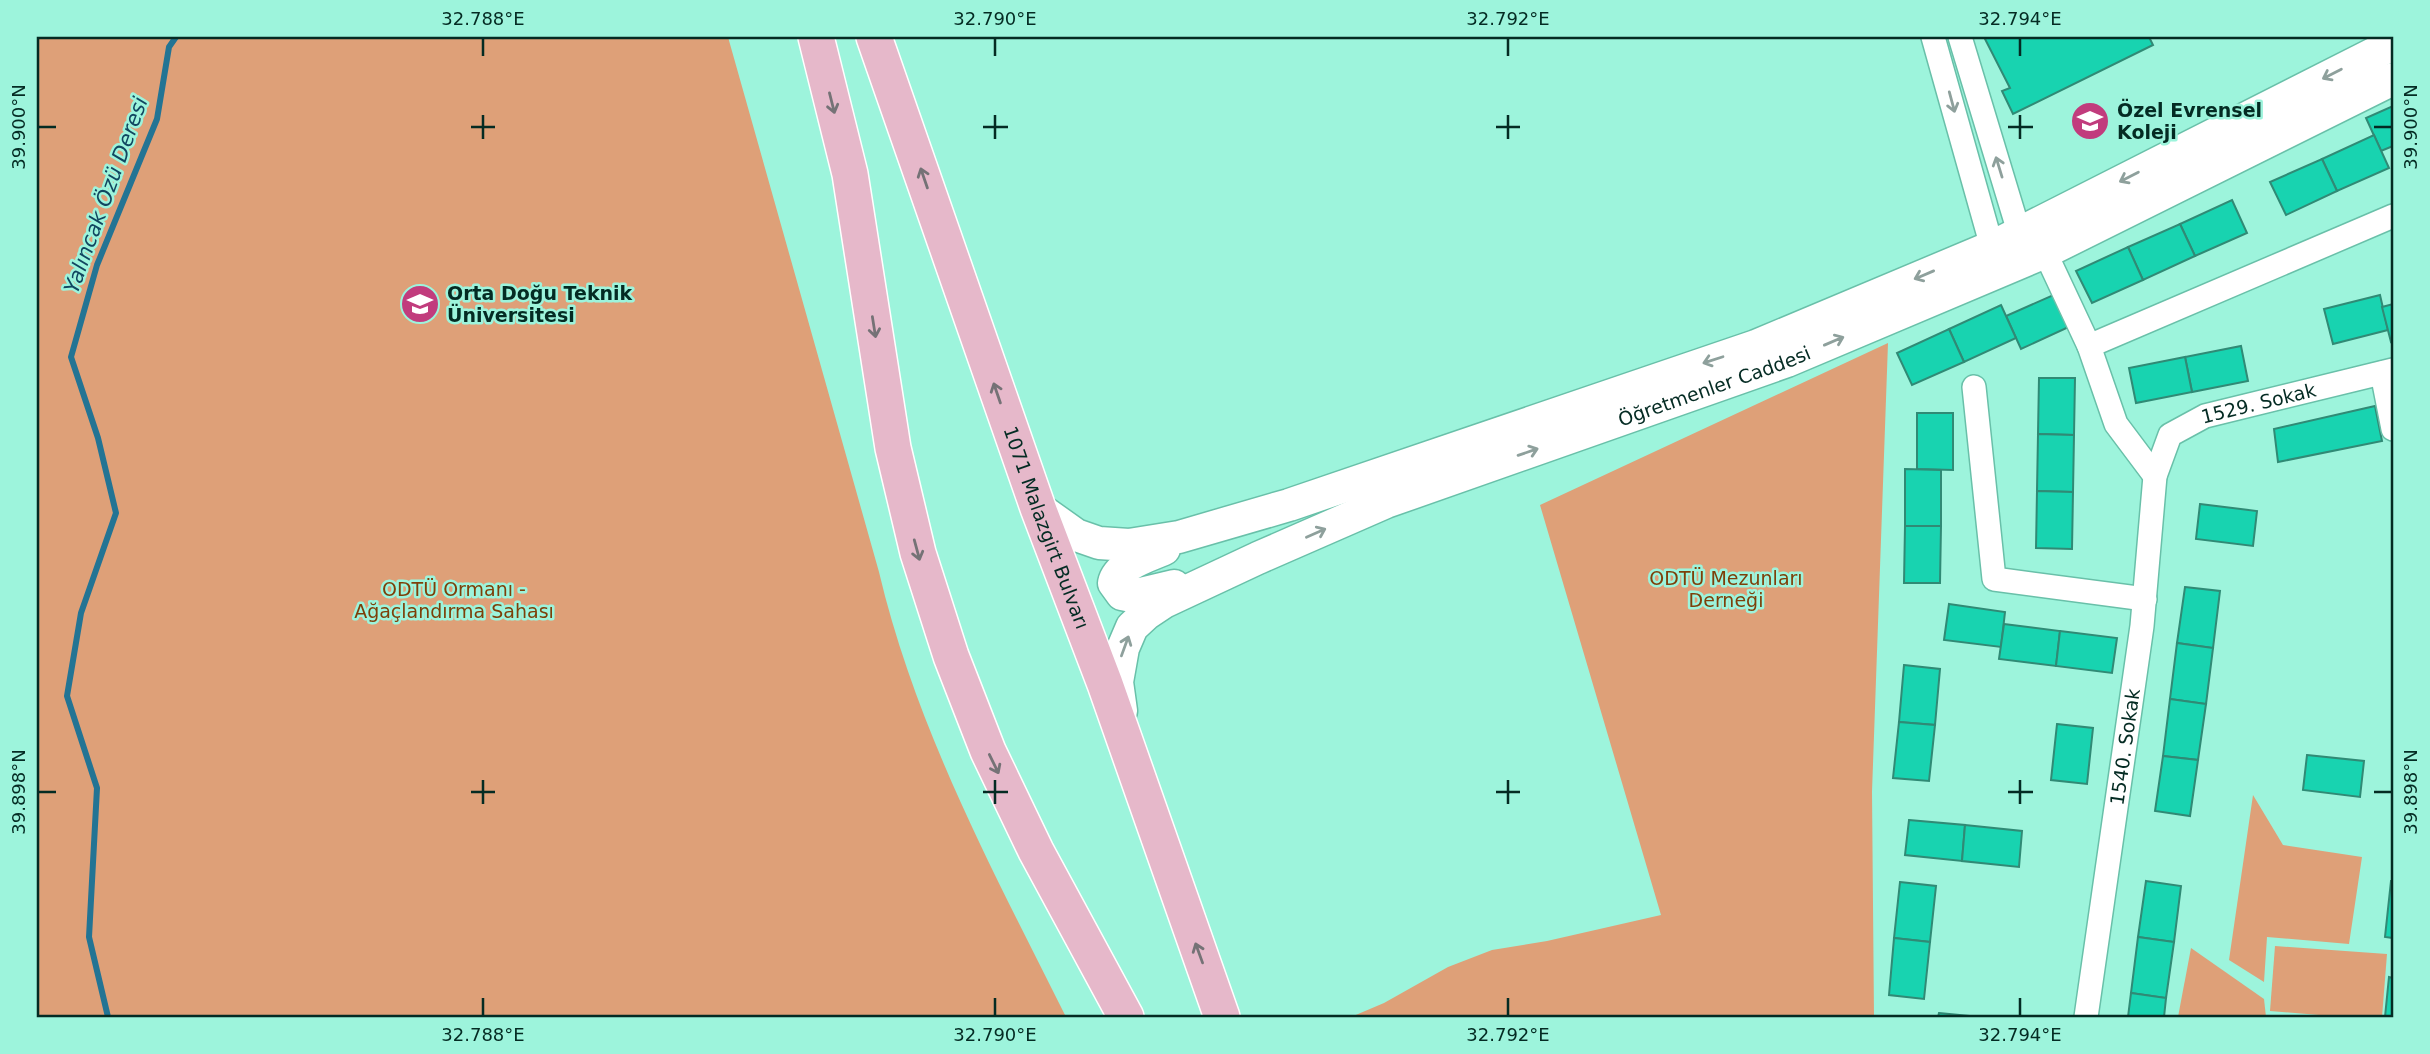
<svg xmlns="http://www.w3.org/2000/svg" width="2430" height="1054" viewBox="0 0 2430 1054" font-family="'DejaVu Sans',sans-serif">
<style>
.green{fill:#dea078}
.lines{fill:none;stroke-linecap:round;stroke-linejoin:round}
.stream{stroke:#237494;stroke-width:6}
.building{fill:#18d3b0;stroke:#308a75;stroke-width:2}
.minor-casing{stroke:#69c0a9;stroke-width:26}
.secondary-casing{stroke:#69c0a9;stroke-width:35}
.primary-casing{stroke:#fff;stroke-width:38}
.minor{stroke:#fff;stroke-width:23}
.secondary{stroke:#fff;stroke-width:32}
.primary{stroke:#e6b8ca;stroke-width:35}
.oneway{stroke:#8ea09c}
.oneway2{stroke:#757276}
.ticks{fill:none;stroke:#042b23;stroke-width:2.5}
.labels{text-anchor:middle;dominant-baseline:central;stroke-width:5;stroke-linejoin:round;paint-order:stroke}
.poi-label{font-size:19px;font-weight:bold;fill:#042b23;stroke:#9df4dc;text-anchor:start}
.street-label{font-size:19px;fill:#042b23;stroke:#9df4dc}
.park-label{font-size:19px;fill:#7d3f09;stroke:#9df4dc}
.water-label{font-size:21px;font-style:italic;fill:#114660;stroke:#9df4dc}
.neatline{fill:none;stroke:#042b23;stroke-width:2.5}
.ticks-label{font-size:18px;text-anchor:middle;fill:#042b23}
</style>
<rect width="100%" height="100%" fill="#9df4dc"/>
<g class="green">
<path d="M 37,37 L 728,37 L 879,572 C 916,729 994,873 1066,1017 L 37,1017 Z"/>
<path d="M 1888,343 L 1872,792 L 1874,1017 L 1351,1017 L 1384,1003 L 1448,967 L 1492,950 L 1547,941 L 1661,915 L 1540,505 Z"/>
<path d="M 2253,795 L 2283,845 L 2362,857 L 2349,944 L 2267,937 L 2264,982 L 2229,960 Z"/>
<path d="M 2275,946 L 2387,954 L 2382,1017 L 2343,1017 L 2270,1011 Z"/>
<path d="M 2191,948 L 2264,999 L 2266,1017 L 2178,1017 Z"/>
</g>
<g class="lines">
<path class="stream" d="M 108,1017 L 89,937 L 97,788 L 67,696 L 81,613 L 116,513 L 98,438 L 71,357 L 97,265 L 157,119 L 169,47 L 176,37"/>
</g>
<g class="building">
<path d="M 1984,37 L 2149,37 L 2153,45 L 2013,114 L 2002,91 L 2010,88 Z"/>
<path d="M 2393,106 L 2393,146 L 2381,151 L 2366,118 Z"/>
<path d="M 2374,135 L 2389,168 L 2337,191 L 2322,159 Z"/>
<path d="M 2322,159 L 2337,191 L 2286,215 L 2270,182 Z"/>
<path d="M 2232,200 L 2247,233 L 2195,256 L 2180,224 Z"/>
<path d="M 2180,224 L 2195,256 L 2143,280 L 2128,247 Z"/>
<path d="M 2128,247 L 2143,280 L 2092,303 L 2076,271 Z"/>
<path d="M 2058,293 L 2073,325 L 2021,349 L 2006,316 Z"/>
<path d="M 2380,295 L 2388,330 L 2333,344 L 2324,309 Z"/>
<path d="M 2393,304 L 2393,341 L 2391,342 L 2382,307 Z"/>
<path d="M 2001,305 L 2016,338 L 1964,362 L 1949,329 Z"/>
<path d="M 1949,329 L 1964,362 L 1912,385 L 1897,353 Z"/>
<path d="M 2241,346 L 2248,381 L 2192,392 L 2185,357 Z"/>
<path d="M 2185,357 L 2192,392 L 2136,403 L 2129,368 Z"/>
<path d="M 2039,378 L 2075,378 L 2074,435 L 2038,434 Z"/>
<path d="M 2375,406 L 2382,441 L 2278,462 L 2274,429 Z"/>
<path d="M 1917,413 L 1953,413 L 1953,470 L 1917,469 Z"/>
<path d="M 2038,434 L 2074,435 L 2073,492 L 2037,491 Z"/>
<path d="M 1905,469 L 1941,470 L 1941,526 L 1905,526 Z"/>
<path d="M 2037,491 L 2073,492 L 2072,549 L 2036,548 Z"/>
<path d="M 2200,504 L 2257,511 L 2253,546 L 2196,539 Z"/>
<path d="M 1905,526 L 1941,526 L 1940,583 L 1904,583 Z"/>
<path d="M 2185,587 L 2220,591 L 2213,648 L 2177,643 Z"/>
<path d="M 1949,604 L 2005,612 L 2001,647 L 1944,640 Z"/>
<path d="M 2004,624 L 2060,631 L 2056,666 L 1999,659 Z"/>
<path d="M 2060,631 L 2117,638 L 2112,673 L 2056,666 Z"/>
<path d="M 2177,643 L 2213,648 L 2206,704 L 2170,699 Z"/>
<path d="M 1904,665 L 1940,669 L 1935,725 L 1899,722 Z"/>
<path d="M 2170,699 L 2206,704 L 2198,760 L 2163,756 Z"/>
<path d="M 1899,722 L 1935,725 L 1929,781 L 1893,778 Z"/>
<path d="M 2057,724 L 2093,728 L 2087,784 L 2051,780 Z"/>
<path d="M 2307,755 L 2364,761 L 2360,797 L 2303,790 Z"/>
<path d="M 2163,756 L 2198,760 L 2190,816 L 2155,811 Z"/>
<path d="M 1909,820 L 1965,825 L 1962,861 L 1905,855 Z"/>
<path d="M 1965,825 L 2022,831 L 2019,867 L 1962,861 Z"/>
<path d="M 2146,881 L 2181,886 L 2174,942 L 2138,937 Z"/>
<path d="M 2391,881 L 2393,881 L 2393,938 L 2385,937 Z"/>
<path d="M 1900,882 L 1936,886 L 1930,942 L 1894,938 Z"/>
<path d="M 2138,937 L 2174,942 L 2166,998 L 2131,993 Z"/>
<path d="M 1894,938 L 1930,942 L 1924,999 L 1889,995 Z"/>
<path d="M 2389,977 L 2393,978 L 2393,1017 L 2385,1017 Z"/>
<path d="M 2131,993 L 2166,998 L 2164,1017 L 2128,1017 Z"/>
<path d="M 1939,1013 L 1980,1017 L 1938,1017 Z"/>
</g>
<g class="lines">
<defs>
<g id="minor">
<path d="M 1933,37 L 1992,247"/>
<path d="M 1960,37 L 2019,232"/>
<path d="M 2045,252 L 2089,346 L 2116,424 L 2155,476"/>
<path d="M 2089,346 L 2393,216"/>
<path d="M 2382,373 L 2393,429"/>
<path d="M 1974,387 L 1994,579 L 2145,599"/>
<path id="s1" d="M 2086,1017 L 2142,626 L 2155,476 L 2170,435 L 2205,416 L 2393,370"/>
</g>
<g id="secondary">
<path d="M 1038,508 L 1076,535 L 1099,543 L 1129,545 L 1179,537 L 1289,505 L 1756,346 L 1992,247 L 2393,44"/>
<path d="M 1164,549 C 1149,556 1118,564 1114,583 L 1122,594 L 1132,596 L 1174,586"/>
<path id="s2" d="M 1121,711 L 1117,682 L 1123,648 L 1132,627 L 1146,614 L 1164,602 L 1258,558 L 1386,502 L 1787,361 L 2045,252 L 2393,79"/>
</g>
<g id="primary">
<path d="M 816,37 L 850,174 L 893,448 L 918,553 L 951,656 L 988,751 L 1036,851 L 1126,1017"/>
<path id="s3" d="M 874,37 L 1038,508 L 1105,684 L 1222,1017"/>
</g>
</defs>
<use href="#minor" class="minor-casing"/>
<use href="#secondary" class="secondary-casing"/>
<use href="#primary" class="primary-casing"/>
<use href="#minor" class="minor"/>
<use href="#secondary" class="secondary"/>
<use href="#primary" class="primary"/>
</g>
<defs><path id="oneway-shaft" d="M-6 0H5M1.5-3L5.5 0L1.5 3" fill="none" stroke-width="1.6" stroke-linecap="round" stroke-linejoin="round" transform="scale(1.75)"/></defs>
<g class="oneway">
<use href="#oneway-shaft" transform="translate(2332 74) rotate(153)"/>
<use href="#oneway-shaft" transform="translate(1952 102) rotate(75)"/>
<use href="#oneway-shaft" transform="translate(1999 167) rotate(-107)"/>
<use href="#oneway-shaft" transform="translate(2129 177) rotate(153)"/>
<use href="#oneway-shaft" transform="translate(1924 275) rotate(157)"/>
<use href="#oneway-shaft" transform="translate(1834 341) rotate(-23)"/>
<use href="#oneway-shaft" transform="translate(1713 360) rotate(162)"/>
<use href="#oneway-shaft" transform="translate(1528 452) rotate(-19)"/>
<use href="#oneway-shaft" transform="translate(1316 533) rotate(-24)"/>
<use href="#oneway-shaft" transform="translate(1125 646) rotate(-70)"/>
</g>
<g class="oneway2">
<use href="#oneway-shaft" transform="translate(832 103) rotate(76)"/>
<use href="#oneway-shaft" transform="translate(924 178) rotate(-109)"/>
<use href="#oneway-shaft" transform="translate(874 327) rotate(81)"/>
<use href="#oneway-shaft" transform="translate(997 393) rotate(-109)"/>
<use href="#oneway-shaft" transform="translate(917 550) rotate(75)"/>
<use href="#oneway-shaft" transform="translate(994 764) rotate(64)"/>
<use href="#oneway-shaft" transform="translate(1199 953) rotate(-110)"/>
</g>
<path class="ticks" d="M 483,38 L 483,56M 995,38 L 995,56M 1508,38 L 1508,56M 2020,38 L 2020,56M 483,115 L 483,139M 995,115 L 995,139M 1508,115 L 1508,139M 2020,115 L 2020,139M 38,127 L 56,127M 471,127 L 495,127M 983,127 L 1008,127M 1496,127 L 1520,127M 2008,127 L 2033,127M 2374,127 L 2392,127M 483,780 L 483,804M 995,780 L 995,804M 1508,780 L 1508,804M 2020,780 L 2020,804M 38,792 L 56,792M 471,792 L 495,792M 983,792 L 1008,792M 1496,792 L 1520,792M 2008,792 L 2033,792M 2374,792 L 2392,792M 483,998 L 483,1016M 995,998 L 995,1016M 1508,998 L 1508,1016M 2020,998 L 2020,1016"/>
<defs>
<symbol id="school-disc" viewBox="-11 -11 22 22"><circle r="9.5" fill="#c13c7d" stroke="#9df4dc"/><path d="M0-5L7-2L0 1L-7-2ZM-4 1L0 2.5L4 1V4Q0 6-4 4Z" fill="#fff"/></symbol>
<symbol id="university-disc" viewBox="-11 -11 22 22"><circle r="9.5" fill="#c13c7d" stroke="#9df4dc"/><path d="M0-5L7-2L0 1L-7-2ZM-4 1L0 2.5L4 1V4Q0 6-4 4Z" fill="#fff"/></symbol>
</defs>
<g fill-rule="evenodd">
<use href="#school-disc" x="2068" y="99" width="44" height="44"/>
<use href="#university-disc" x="398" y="282" width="44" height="44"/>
</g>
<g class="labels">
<g class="poi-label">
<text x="2117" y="110">Özel Evrensel<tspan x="2117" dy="22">Koleji</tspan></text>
<text x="447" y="293">Orta Doğu Teknik<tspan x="447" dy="22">Üniversitesi</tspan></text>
</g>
<g class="street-label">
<text stroke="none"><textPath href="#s2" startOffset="719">Öğretmenler Caddesi</textPath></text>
<text stroke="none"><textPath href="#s1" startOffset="684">1529. Sokak</textPath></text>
<text stroke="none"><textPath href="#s3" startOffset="520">1071 Malazgirt Bulvarı</textPath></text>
<text stroke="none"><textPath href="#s1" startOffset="273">1540. Sokak</textPath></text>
</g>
<g class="park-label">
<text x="1726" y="578">ODTÜ Mezunları<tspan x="1726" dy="22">Derneği</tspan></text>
<text x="454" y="589">ODTÜ Ormanı -<tspan x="454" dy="22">Ağaçlandırma Sahası</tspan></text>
</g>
<g class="water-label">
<text transform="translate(106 195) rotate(-70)">Yalıncak Özü Deresi</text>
</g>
</g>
<rect width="2430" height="1054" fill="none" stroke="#9df4dc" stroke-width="77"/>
<rect x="38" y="38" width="2354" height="978" class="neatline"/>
<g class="ticks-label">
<text x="483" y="25">32.788°E</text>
<text x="995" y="25">32.790°E</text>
<text x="1508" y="25">32.792°E</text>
<text x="2020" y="25">32.794°E</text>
<text transform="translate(19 127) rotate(-90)" y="6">39.900°N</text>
<text transform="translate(2411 127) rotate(-90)" y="6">39.900°N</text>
<text transform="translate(19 792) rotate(-90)" y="6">39.898°N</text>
<text transform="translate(2411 792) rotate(-90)" y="6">39.898°N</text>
<text x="483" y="1041">32.788°E</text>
<text x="995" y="1041">32.790°E</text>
<text x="1508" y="1041">32.792°E</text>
<text x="2020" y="1041">32.794°E</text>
</g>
</svg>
